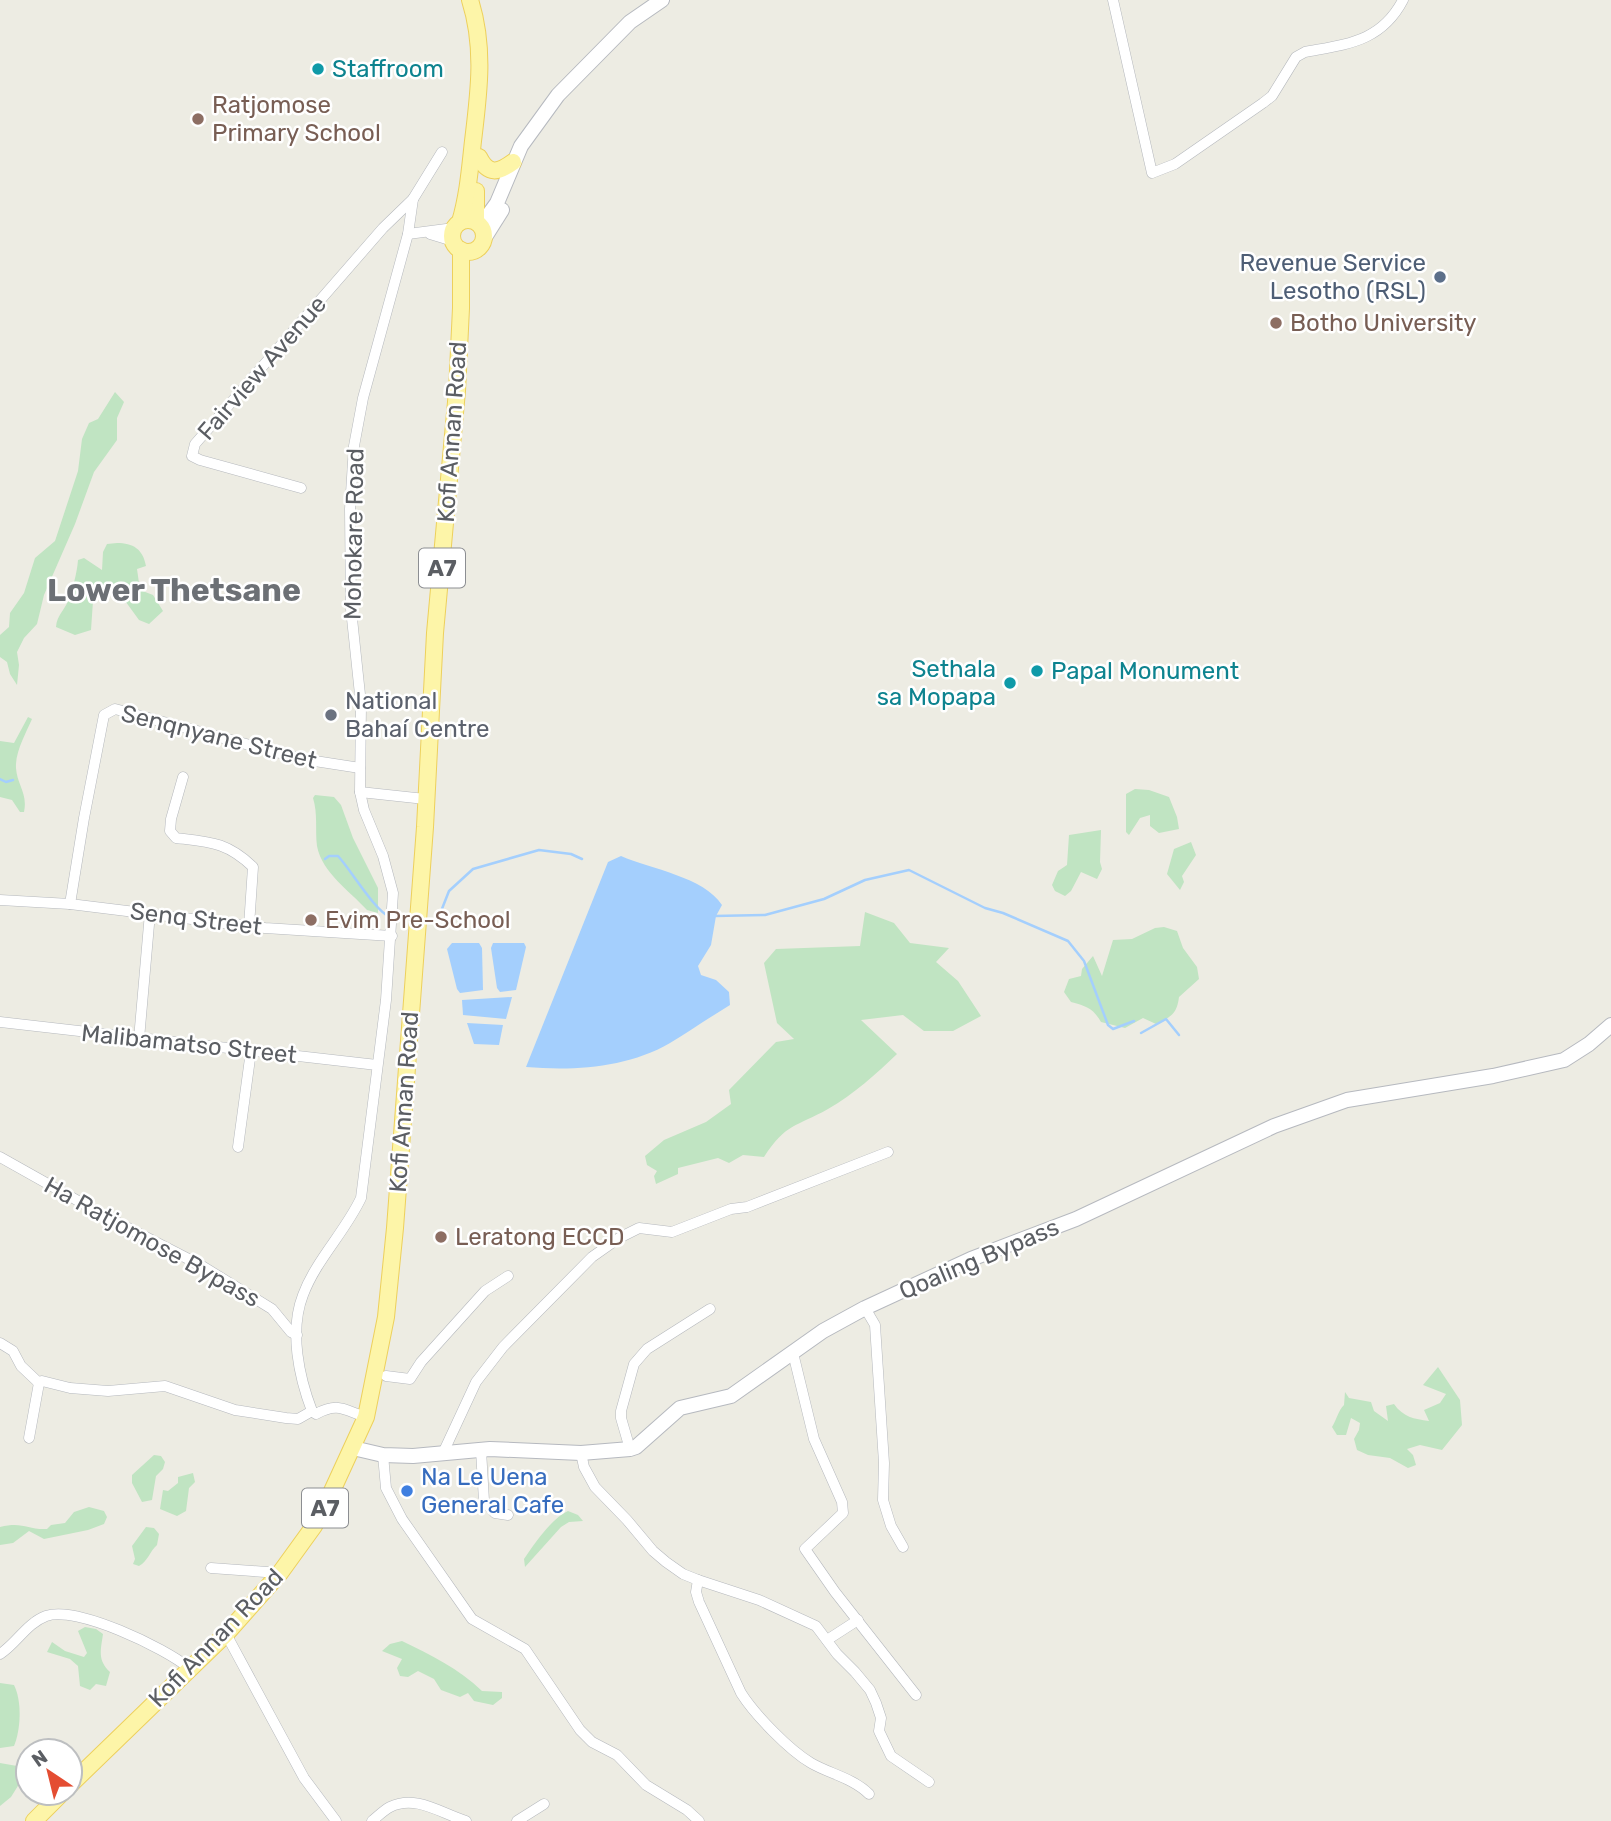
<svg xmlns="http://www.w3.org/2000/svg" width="1611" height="1821" viewBox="0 0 1611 1821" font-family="Rubik,sans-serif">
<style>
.green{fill:#c0e4c2}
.water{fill:#a4cffd}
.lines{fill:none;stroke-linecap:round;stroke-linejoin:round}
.stream{stroke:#a4cffd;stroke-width:2.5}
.street-casing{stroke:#b5b8bd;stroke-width:11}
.secondary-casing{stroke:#b6b9bf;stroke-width:16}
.primary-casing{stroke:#edd05c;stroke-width:18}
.street{stroke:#fff;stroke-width:10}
.secondary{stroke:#fff;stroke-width:14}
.primary{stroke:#fdf5a8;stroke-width:16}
.culture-dot{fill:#0f9aa8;stroke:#fff;stroke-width:2.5}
.education-dot{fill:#8d6e63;stroke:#fff;stroke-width:2.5}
.service-dot{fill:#5c6f8a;stroke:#fff;stroke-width:2.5}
.worship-dot{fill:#6b7280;stroke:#fff;stroke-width:2.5}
.shop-dot{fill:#3f7fe0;stroke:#fff;stroke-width:2.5}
.labels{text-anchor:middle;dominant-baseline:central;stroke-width:5;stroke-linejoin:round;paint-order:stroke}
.shield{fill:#fff;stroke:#8c8e92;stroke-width:2}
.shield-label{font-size:23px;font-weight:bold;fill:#5b5e63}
.culture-label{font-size:24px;fill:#0d838f;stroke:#fff;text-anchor:start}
.education-label{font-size:24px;fill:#785e54;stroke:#fff;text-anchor:start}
.service-label{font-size:24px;fill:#4e5e75;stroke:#fff;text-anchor:end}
.street-label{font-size:24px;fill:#5b5e63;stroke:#fff}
.worship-label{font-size:24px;fill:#5b616d;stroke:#fff;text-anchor:start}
.shop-label{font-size:24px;fill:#366cbe;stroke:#fff;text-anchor:start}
.district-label{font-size:32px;font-weight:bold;fill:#6c7075;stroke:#fff}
</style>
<rect width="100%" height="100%" fill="#edece3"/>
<g class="green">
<path d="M 115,392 L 124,402 L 117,418 L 117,440 L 94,472 L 75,524 L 44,595 L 37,624 L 24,638 L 17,652 L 19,665 L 17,685 L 10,674 L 7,662 L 0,657 L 0,635 L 9,627 L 10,613 L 24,593 L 35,558 L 55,541 L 78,471 L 82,439 L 89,423 L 98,419 Z"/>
<path d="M 117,543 C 133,543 143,549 146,566 L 137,569 L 140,590 L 153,595 L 163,611 L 149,624 L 139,620 L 115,587 L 104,591 L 93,601 L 91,630 L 75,635 L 56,627 C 57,615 64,611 68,601 C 73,588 77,573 78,560 L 84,558 L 102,570 L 103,552 L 107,544 Z"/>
<path d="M 28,717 L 32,719 C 26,733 15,752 16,768 C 17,785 28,793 24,812 L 20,812 L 12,800 L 0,797 L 0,741 L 14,743 Z"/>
<path d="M 1135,789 L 1149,790 L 1169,797 L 1177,817 L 1179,829 L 1159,833 L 1150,826 L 1150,815 L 1140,818 L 1129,835 L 1126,832 L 1126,794 Z"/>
<path d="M 315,795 L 334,797 L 341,805 L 353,838 L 378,888 L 378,913 L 367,910 C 350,891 322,873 317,846 C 315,830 318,814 313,798 Z"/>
<path d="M 1101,830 L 1100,862 L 1102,869 L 1097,879 L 1081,872 L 1071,891 L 1065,896 L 1055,891 L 1052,885 L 1058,871 L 1067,865 L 1069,835 Z"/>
<path d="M 1191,842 L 1196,855 L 1182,876 L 1184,882 L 1180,890 L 1167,874 L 1174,849 Z"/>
<path d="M 865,912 L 894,923 L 910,943 L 949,948 L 936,962 L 958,981 L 981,1016 L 953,1031 L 924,1031 L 903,1015 L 861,1020 L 897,1054 C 876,1074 854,1094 828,1109 C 796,1127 786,1123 764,1157 L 743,1155 L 729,1163 L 718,1158 L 678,1168 L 678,1174 L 656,1184 L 654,1176 L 657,1171 L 647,1165 L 645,1156 L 664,1140 L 706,1122 L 731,1104 L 729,1090 L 776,1042 L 794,1039 L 777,1023 L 764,963 L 776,949 L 860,946 Z"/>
<path d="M 1164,927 L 1177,931 L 1183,948 L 1197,967 L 1199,979 L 1179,997 C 1177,1014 1171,1017 1156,1024 L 1143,1018 L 1125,1028 L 1101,1022 C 1093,1008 1086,1006 1071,1002 L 1064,992 L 1069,979 L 1081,976 L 1082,969 L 1093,956 L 1102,976 L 1113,940 L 1132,939 L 1155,928 Z"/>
<path d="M 1438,1367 L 1460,1400 L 1462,1425 L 1442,1450 L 1420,1445 L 1407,1449 L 1413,1455 L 1416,1465 L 1408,1468 L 1390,1458 L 1368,1455 L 1357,1450 L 1354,1439 L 1359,1430 L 1360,1423 L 1351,1418 L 1346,1435 L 1337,1435 L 1332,1427 C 1337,1419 1338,1411 1344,1405 L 1345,1392 L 1349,1398 L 1371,1402 L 1374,1411 L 1388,1421 L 1386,1406 L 1394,1404 C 1403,1417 1414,1419 1429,1421 L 1424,1410 L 1440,1403 L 1446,1394 L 1423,1385 Z"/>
<path d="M 154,1455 L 161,1456 L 165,1462 L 163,1469 L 156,1476 L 152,1500 L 142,1502 L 132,1483 L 132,1475 Z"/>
<path d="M 193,1473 L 195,1482 L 189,1488 L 186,1511 L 177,1516 L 160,1509 L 163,1490 L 168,1491 L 178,1483 L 178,1477 Z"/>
<path d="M 89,1507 L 104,1511 L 107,1517 L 104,1524 L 88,1530 L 44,1539 L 29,1531 L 13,1543 L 0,1545 L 0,1527 C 23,1521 27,1530 47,1529 L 51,1525 L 65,1523 L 74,1512 Z"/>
<path d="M 568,1511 L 578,1515 L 583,1521 L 569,1522 L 561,1527 L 525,1567 L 524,1559 C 534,1544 552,1518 568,1511 Z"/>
<path d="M 146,1527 L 154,1528 L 159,1534 L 157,1545 C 150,1551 148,1561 139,1566 L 133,1564 L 135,1559 L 132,1546 Z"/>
<path d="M 85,1627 L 96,1629 L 103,1634 C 101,1649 97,1660 110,1672 L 106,1686 L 96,1684 L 90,1690 L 80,1686 L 78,1666 L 70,1659 L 47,1652 L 52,1642 L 65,1651 L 84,1657 L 87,1653 L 78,1631 Z"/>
<path d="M 402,1641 C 431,1655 458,1668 482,1691 L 502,1692 L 502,1698 L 493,1705 L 474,1701 L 468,1693 L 460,1697 L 441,1690 L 434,1679 L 418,1671 L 408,1677 L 400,1676 L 397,1668 L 402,1659 L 382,1651 L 390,1644 Z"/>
<path d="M 0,1683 L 14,1685 C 22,1701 21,1729 14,1746 L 0,1748 Z"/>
<path d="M 0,1763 L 17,1766 L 21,1781 L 11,1797 L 0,1806 Z"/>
</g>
<g class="water">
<path d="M 621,856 C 651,869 704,877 722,905 L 716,916 L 711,945 L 698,966 L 701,975 L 716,980 L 729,992 L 730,1005 C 710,1017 690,1031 670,1043 C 627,1068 574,1071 526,1067 L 608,862 Z"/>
<path d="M 452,943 L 479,943 L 482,948 L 483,990 L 460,993 L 457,989 L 447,949 Z"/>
<path d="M 493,943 L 524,943 L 526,947 L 516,990 L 500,992 L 497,988 L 491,948 Z"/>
<path d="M 512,997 L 506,1019 L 463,1015 L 462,1000 Z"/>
<path d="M 467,1023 L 503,1025 L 499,1045 L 474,1044 Z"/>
</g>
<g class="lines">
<g class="stream">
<path d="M 0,779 L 6,782 L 13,780"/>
<path d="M 325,859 L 329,856 L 338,856 C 351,870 375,911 390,917"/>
<path d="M 714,916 L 765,915 L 824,899 L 865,880 L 909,870 L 985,908 L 1003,913 L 1068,941 L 1084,961 L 1108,1025 L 1113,1029 L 1134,1021"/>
<path d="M 436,924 L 449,891 L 473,869 L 539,850 L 571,854 L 582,859"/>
<path d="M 1141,1033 L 1166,1019 L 1179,1035"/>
</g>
<defs>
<g id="street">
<path d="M 1113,0 L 1152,173 L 1175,164 L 1263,103 L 1272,96 L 1296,57 L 1305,52 C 1347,44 1381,42 1403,0"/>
<path d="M 408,234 L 454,228"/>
<path d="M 430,234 L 453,241"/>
<path d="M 301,488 L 200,460 L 192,456 L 195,444 L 383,228 L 413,199 L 442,152"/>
<path d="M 183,777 L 171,819 L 170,831 L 176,838 C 210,842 227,842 253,867 L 249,926"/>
<path d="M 360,792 L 425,799"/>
<path d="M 0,900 L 70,904 L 265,928 L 392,936"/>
<path d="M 70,904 L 84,818 L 104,715 L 115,709 L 302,759 L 360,768"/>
<path d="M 0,1022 L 377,1065"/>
<path d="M 139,1039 L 150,913"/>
<path d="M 238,1147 L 251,1051"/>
<path d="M 0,1157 L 105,1216 L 202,1266 L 272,1309 L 291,1332 L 297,1335"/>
<path d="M 865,1308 L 875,1325 L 884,1463 L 883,1500 L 891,1526 L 903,1547"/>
<path d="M 0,1343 L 13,1351 L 21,1366 L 39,1383 L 42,1381 L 70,1388 L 108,1391 L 165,1386 L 235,1410 L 286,1418 L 298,1419 L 312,1411 L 316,1414 C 338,1402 344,1410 366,1417"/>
<path d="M 793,1353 L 814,1439 L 842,1502 L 843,1513 L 805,1549 L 835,1592 L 916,1695"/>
<path d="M 386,1376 L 410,1379 L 421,1362 L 485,1291 L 508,1276"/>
<path d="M 312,1411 C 299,1377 289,1331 303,1295 C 316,1260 345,1232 361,1198 L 386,1000 L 393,893 L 383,856 L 364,810 L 360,792 L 361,704 L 351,609 L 350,509 L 354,446 L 363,398 L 408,234 L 413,199"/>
<path d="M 29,1438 L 39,1383"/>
<path d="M 630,1449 L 621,1418 L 621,1411 L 634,1364 L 647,1349 L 710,1309"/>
<path d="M 481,1450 L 484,1501 L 495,1513 L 508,1515"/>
<path d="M 443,1453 L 476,1382 L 503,1347 L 592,1257 L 619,1238 L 639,1228 L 672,1232 L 731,1209 L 747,1207 L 888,1152"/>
<path d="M 581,1453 L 584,1467 L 595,1487 L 627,1520 L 653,1551 L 666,1562 L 683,1574 L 698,1580 L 759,1600 L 816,1626 L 837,1654 L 855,1672 L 870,1690 L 876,1703 L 881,1718 L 879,1731 L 891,1756 L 929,1782"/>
<path d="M 383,1455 L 386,1488 L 402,1519 L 472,1619 L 525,1649 L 580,1730 L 592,1742 L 617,1755 L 646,1785 L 687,1810 L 699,1821"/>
<path d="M 211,1568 L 280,1573"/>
<path d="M 698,1580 L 696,1592 L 699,1602 L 741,1693 C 755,1715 789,1750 811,1763 C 830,1774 853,1778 869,1794"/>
<path d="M 226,1634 L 304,1778 L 336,1821"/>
<path d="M 827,1640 L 858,1620"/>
<path d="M 0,1654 C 16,1644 27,1623 46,1616 C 76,1605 165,1648 189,1668"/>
<path d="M 372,1821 C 377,1817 384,1810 390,1807 C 416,1794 442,1814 466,1821"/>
<path d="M 517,1821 L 544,1804"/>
</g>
<g id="secondary">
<path d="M 481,225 L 497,203 L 521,146 L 558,95 L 630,22 L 662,0"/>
<path d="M 485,237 L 502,210"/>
<path d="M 353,1448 L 383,1455 L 413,1456 L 490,1449 L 581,1453 L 630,1449 L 636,1447 L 680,1408 L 731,1396 L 823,1331 L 865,1308 L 971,1259 L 1076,1219 L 1274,1126 L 1347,1100 L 1493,1076 L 1564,1060 L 1589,1044 L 1611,1025"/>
</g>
<g id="primary">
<path d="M 479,157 C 488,175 498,173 513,162"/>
<circle cx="468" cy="236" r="16"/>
<path d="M 476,221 L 476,191"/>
<path d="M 460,222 C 468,195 470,168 473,141 C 479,92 485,47 470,0"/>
<path d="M 70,1785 L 226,1634 L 280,1573 L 314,1526 L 327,1502 L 366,1417 L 386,1317 L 395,1228 L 425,827 L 435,633 L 457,391 L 461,308 L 461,250"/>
<path d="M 34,1821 L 62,1793"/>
</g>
</defs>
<use href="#street" class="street-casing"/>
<use href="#secondary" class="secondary-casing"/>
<use href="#primary" class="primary-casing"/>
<use href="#street" class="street"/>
<use href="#secondary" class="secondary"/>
<use href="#primary" class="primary"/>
</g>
<g class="culture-dot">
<circle cx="318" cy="69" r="7"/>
<circle cx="1037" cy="671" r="7"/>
<circle cx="1010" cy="683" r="7"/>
</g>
<g class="education-dot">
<circle cx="198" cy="119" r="7"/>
<circle cx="1276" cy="323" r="7"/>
<circle cx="311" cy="920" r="7"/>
<circle cx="441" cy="1237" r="7"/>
</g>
<circle class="service-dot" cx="1440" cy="277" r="7"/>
<circle class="worship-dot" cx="331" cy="715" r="7"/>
<circle class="shop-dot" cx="407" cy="1491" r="7"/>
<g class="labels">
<g class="shield">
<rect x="419" y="548.5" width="46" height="39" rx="5"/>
<rect x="302" y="1488.5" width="46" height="39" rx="5"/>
</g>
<g class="shield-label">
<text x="442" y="568">A7</text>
<text x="325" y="1508">A7</text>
</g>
<g class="culture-label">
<text x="332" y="69">Staffroom</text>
<text x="996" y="669" text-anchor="end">Sethala<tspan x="996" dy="28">sa Mopapa</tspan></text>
<text x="1051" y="671">Papal Monument</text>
</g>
<g class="education-label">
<text x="212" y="105">Ratjomose<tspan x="212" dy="28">Primary School</tspan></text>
<text x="1290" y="323">Botho University</text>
<text x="325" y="920">Evim Pre-School</text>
<text x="455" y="1237">Leratong ECCD</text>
</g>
<g class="service-label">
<text x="1426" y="263">Revenue Service<tspan x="1426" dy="28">Lesotho (RSL)</tspan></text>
</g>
<g class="street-label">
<text transform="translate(262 368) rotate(-49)">Fairview Avenue</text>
<text transform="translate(452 432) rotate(-86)">Kofi Annan Road</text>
<text transform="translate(354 534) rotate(-89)">Mohokare Road</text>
<text transform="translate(219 737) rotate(14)">Senqnyane Street</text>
<text transform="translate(196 919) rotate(7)">Senq Street</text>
<text transform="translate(189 1044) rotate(6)">Malibamatso Street</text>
<text transform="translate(404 1102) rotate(-86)">Kofi Annan Road</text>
<text transform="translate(152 1242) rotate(29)">Ha Ratjomose Bypass</text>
<text transform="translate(979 1259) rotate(-23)">Qoaling Bypass</text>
<text transform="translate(216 1638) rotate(-46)">Kofi Annan Road</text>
</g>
<g class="worship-label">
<text x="345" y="701">National<tspan x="345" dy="28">Bahaí Centre</tspan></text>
</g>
<g class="shop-label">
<text x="421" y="1477">Na Le Uena<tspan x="421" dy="28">General Cafe</tspan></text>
</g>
<g class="district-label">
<text x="174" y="590">Lower Thetsane</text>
</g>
</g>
<g transform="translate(49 1772) rotate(325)"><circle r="33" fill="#ffffff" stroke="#bdbfc1" stroke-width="2"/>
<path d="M0-5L12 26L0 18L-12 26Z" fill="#e44d32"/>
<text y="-10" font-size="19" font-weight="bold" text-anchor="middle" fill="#5b5e63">N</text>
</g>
</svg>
